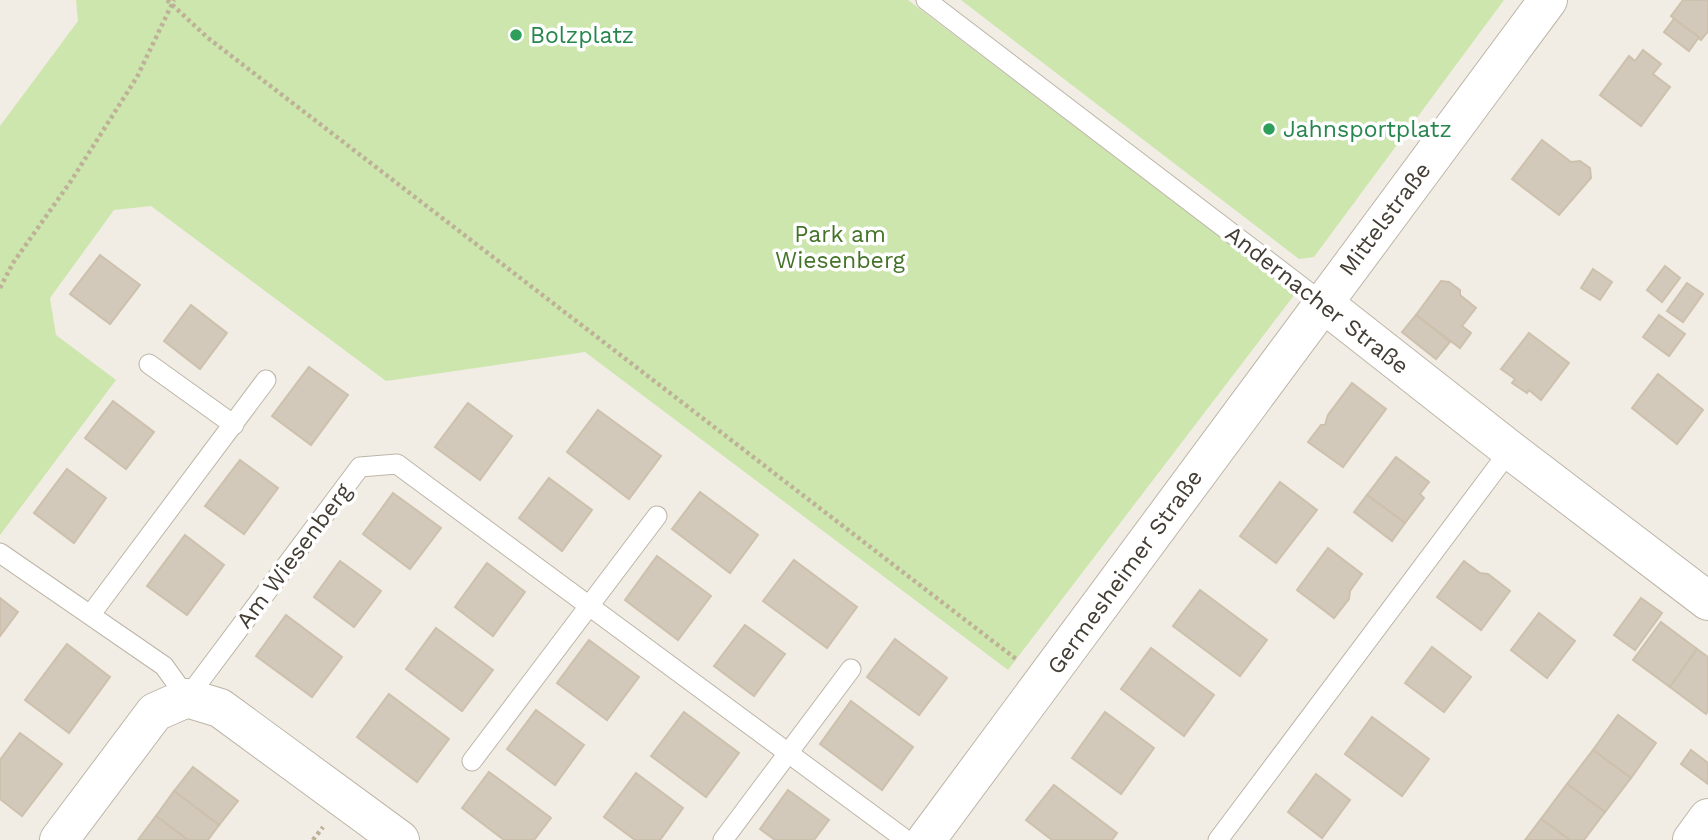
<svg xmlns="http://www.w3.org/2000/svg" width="1708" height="840" viewBox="0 0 1708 840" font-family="'Work Sans',sans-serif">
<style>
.green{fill:#cce6ad}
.building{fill:#d3c9ba;stroke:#cdc1ad;stroke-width:2}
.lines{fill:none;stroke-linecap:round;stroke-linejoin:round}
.service-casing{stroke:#bdb5a7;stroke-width:21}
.minor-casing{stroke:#bdb5a7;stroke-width:40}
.path{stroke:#beb198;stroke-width:4.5;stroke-dasharray:3.5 3.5;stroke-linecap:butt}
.service{stroke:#fff;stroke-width:19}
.minor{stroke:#fff;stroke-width:38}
.leisure-dot{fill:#2e9e5b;stroke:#fff;stroke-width:2.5}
.labels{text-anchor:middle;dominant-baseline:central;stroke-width:7;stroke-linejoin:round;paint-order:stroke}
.leisure-label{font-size:23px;fill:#27864d;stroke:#fff;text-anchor:start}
.street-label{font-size:23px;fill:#433d34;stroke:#fff}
.park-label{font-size:23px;fill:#457329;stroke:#fff}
</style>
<rect width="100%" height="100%" fill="#f2ede4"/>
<g class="green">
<path d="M 76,0 L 908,0 L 1295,294 L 1008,670 L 585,352 L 386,381 L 151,206 L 114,210 L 50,298 L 56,335 L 116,380 L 0,535 L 0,126 L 78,21 Z"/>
<path d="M 961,0 L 1504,0 L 1314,257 L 1299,259 Z"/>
</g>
<g class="building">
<path d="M 1683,0 L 1708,0 L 1708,31 L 1701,40 L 1671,16 Z"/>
<path d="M 1674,19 L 1699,37 L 1689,51 L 1664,32 Z"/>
<path d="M 1643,50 L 1661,64 L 1653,74 L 1670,87 L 1641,126 L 1600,95 L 1629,56 L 1635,61 Z"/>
<path d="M 1542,140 L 1571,162 L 1580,161 L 1590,168 L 1591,178 L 1559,215 L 1512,179 Z"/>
<path d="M 100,255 L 140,285 L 110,324 L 70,294 Z"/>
<path d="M 1665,266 L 1680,278 L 1662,302 L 1647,290 Z"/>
<path d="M 1593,269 L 1612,282 L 1600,300 L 1581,288 Z"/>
<path d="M 1441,281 L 1449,282 L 1460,290 L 1460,295 L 1476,308 L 1462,326 L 1471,333 L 1460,348 L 1416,315 Z"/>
<path d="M 1687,283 L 1703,294 L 1683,322 L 1667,311 Z"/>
<path d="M 191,305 L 227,333 L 200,369 L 164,341 Z"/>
<path d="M 1416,315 L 1450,342 L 1436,359 L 1402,332 Z"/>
<path d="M 1659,315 L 1685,334 L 1669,356 L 1643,337 Z"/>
<path d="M 1529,333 L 1569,363 L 1541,400 L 1529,390 L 1527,393 L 1512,383 L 1515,379 L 1501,369 Z"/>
<path d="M 309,367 L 348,395 L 311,445 L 272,416 Z"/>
<path d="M 1658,374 L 1703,410 L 1677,444 L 1632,408 Z"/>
<path d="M 1352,383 L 1386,409 L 1343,467 L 1308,442 L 1321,425 L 1325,425 L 1328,415 Z"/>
<path d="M 113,401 L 154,432 L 126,469 L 85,438 Z"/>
<path d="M 468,403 L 512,436 L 480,480 L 435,447 Z"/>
<path d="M 598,410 L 661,456 L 629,499 L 567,452 Z"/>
<path d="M 1396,457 L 1429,482 L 1420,494 L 1424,498 L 1405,523 L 1367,495 Z"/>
<path d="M 240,460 L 278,488 L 244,534 L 205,506 Z"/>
<path d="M 67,469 L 106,498 L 74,543 L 34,513 Z"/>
<path d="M 549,478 L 592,510 L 562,551 L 519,518 Z"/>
<path d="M 1280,482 L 1317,510 L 1276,563 L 1240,536 Z"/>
<path d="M 700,492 L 758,535 L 730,573 L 672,529 Z"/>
<path d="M 393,493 L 441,528 L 410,569 L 363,534 Z"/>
<path d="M 1367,495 L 1405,523 L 1392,541 L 1354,512 Z"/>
<path d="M 185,535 L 224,565 L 187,615 L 147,586 Z"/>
<path d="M 1328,548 L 1362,574 L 1350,591 L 1349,599 L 1334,618 L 1297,590 Z"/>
<path d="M 657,556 L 711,596 L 678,640 L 625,600 Z"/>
<path d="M 794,560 L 857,607 L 827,648 L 763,601 Z"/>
<path d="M 340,561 L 381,591 L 354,627 L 314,597 Z"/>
<path d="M 1464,561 L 1480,573 L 1488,574 L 1510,591 L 1481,630 L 1437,597 Z"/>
<path d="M 487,563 L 525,592 L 493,636 L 455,607 Z"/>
<path d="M 1200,590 L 1267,640 L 1240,676 L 1173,626 Z"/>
<path d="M 0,598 L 18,612 L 0,636 Z"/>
<path d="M 1641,598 L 1662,613 L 1635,650 L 1614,635 Z"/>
<path d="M 1539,613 L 1575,641 L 1547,678 L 1511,650 Z"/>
<path d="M 286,615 L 342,657 L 312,697 L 256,656 Z"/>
<path d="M 1661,622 L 1697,649 L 1670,687 L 1633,660 Z"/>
<path d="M 745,625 L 785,654 L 754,696 L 714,666 Z"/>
<path d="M 436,628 L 493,670 L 462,711 L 406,669 Z"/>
<path d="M 895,639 L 947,678 L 919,715 L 867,677 Z"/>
<path d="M 589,640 L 639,677 L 607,720 L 557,683 Z"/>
<path d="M 67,644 L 110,677 L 69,733 L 25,700 Z"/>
<path d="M 1432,647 L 1471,677 L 1444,712 L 1405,683 Z"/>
<path d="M 1151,648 L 1214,695 L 1184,736 L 1121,689 Z"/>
<path d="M 1697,649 L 1708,657 L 1708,710 L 1706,714 L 1670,687 Z"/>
<path d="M 389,694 L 449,739 L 417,782 L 357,737 Z"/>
<path d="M 851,701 L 913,747 L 882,790 L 820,744 Z"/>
<path d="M 536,710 L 584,745 L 555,785 L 507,749 Z"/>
<path d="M 684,712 L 739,753 L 706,797 L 651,756 Z"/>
<path d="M 1105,712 L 1154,748 L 1121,794 L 1072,758 Z"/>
<path d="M 1618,715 L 1656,743 L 1631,778 L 1593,750 Z"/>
<path d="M 1372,717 L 1429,759 L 1402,796 L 1345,754 Z"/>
<path d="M 20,733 L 62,764 L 22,816 L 0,799 L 0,760 Z"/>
<path d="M 1593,750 L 1631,778 L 1605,812 L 1567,784 Z"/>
<path d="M 1691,750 L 1708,763 L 1708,784 L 1681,764 Z"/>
<path d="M 193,767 L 238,801 L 219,825 L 174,791 Z"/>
<path d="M 489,772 L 551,818 L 534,840 L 504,840 L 462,808 Z"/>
<path d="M 636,773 L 683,808 L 660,840 L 635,840 L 604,817 Z"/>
<path d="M 1316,774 L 1350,800 L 1322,838 L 1288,812 Z"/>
<path d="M 1567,784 L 1605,812 L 1584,840 L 1570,840 L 1541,819 Z"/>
<path d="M 1054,785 L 1117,833 L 1112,840 L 1052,840 L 1026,820 Z"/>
<path d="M 788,790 L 829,820 L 814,840 L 775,840 L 760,829 Z"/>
<path d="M 174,791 L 219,825 L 208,840 L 188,840 L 156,816 Z"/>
<path d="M 156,816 L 188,840 L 138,840 Z"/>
<path d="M 1541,819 L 1570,840 L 1525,840 Z"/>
</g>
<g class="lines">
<defs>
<g id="service">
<path d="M 926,0 L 1323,303"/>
<path d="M 149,364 L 234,425"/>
<path d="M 0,553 L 164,666 L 187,698 L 360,467 L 397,464 L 906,840"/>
<path d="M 91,614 L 266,380"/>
<path d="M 472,761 L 657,516"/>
<path d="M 723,840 L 851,669"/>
<path d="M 1218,840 L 1510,450"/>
</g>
<g id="minor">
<path d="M 1323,303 L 1510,450 L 1708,601"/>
<path d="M 59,840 L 155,712 L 187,698 L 220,708 L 400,840"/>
<path d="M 926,840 L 1548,0"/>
<path d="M 1692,840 L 1708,818"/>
</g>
</defs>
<use href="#service" class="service-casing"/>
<use href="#minor" class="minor-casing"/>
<g class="path">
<path d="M 167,0 L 208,38 L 1016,659"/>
<path d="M 0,288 L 13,263 L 71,181 L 137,77 L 174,0"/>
<path d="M 313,840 L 323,827"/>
</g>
<use href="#service" class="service"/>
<use href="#minor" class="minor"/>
</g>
<g class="leisure-dot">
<circle cx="516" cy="35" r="7"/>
<circle cx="1269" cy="129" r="7"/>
</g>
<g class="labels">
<g class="leisure-label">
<text x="530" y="35">Bolzplatz</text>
<text x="1283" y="129">Jahnsportplatz</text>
</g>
<g class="street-label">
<text transform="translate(1385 219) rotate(-53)">Mittelstraße</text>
<text transform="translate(1317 300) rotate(38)">Andernacher Straße</text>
<text transform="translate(294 556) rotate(-53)">Am Wiesenberg</text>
<text transform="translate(1125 572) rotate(-54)">Germesheimer Straße</text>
</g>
<g class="park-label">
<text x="840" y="234">Park am<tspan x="840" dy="26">Wiesenberg</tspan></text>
</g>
</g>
</svg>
